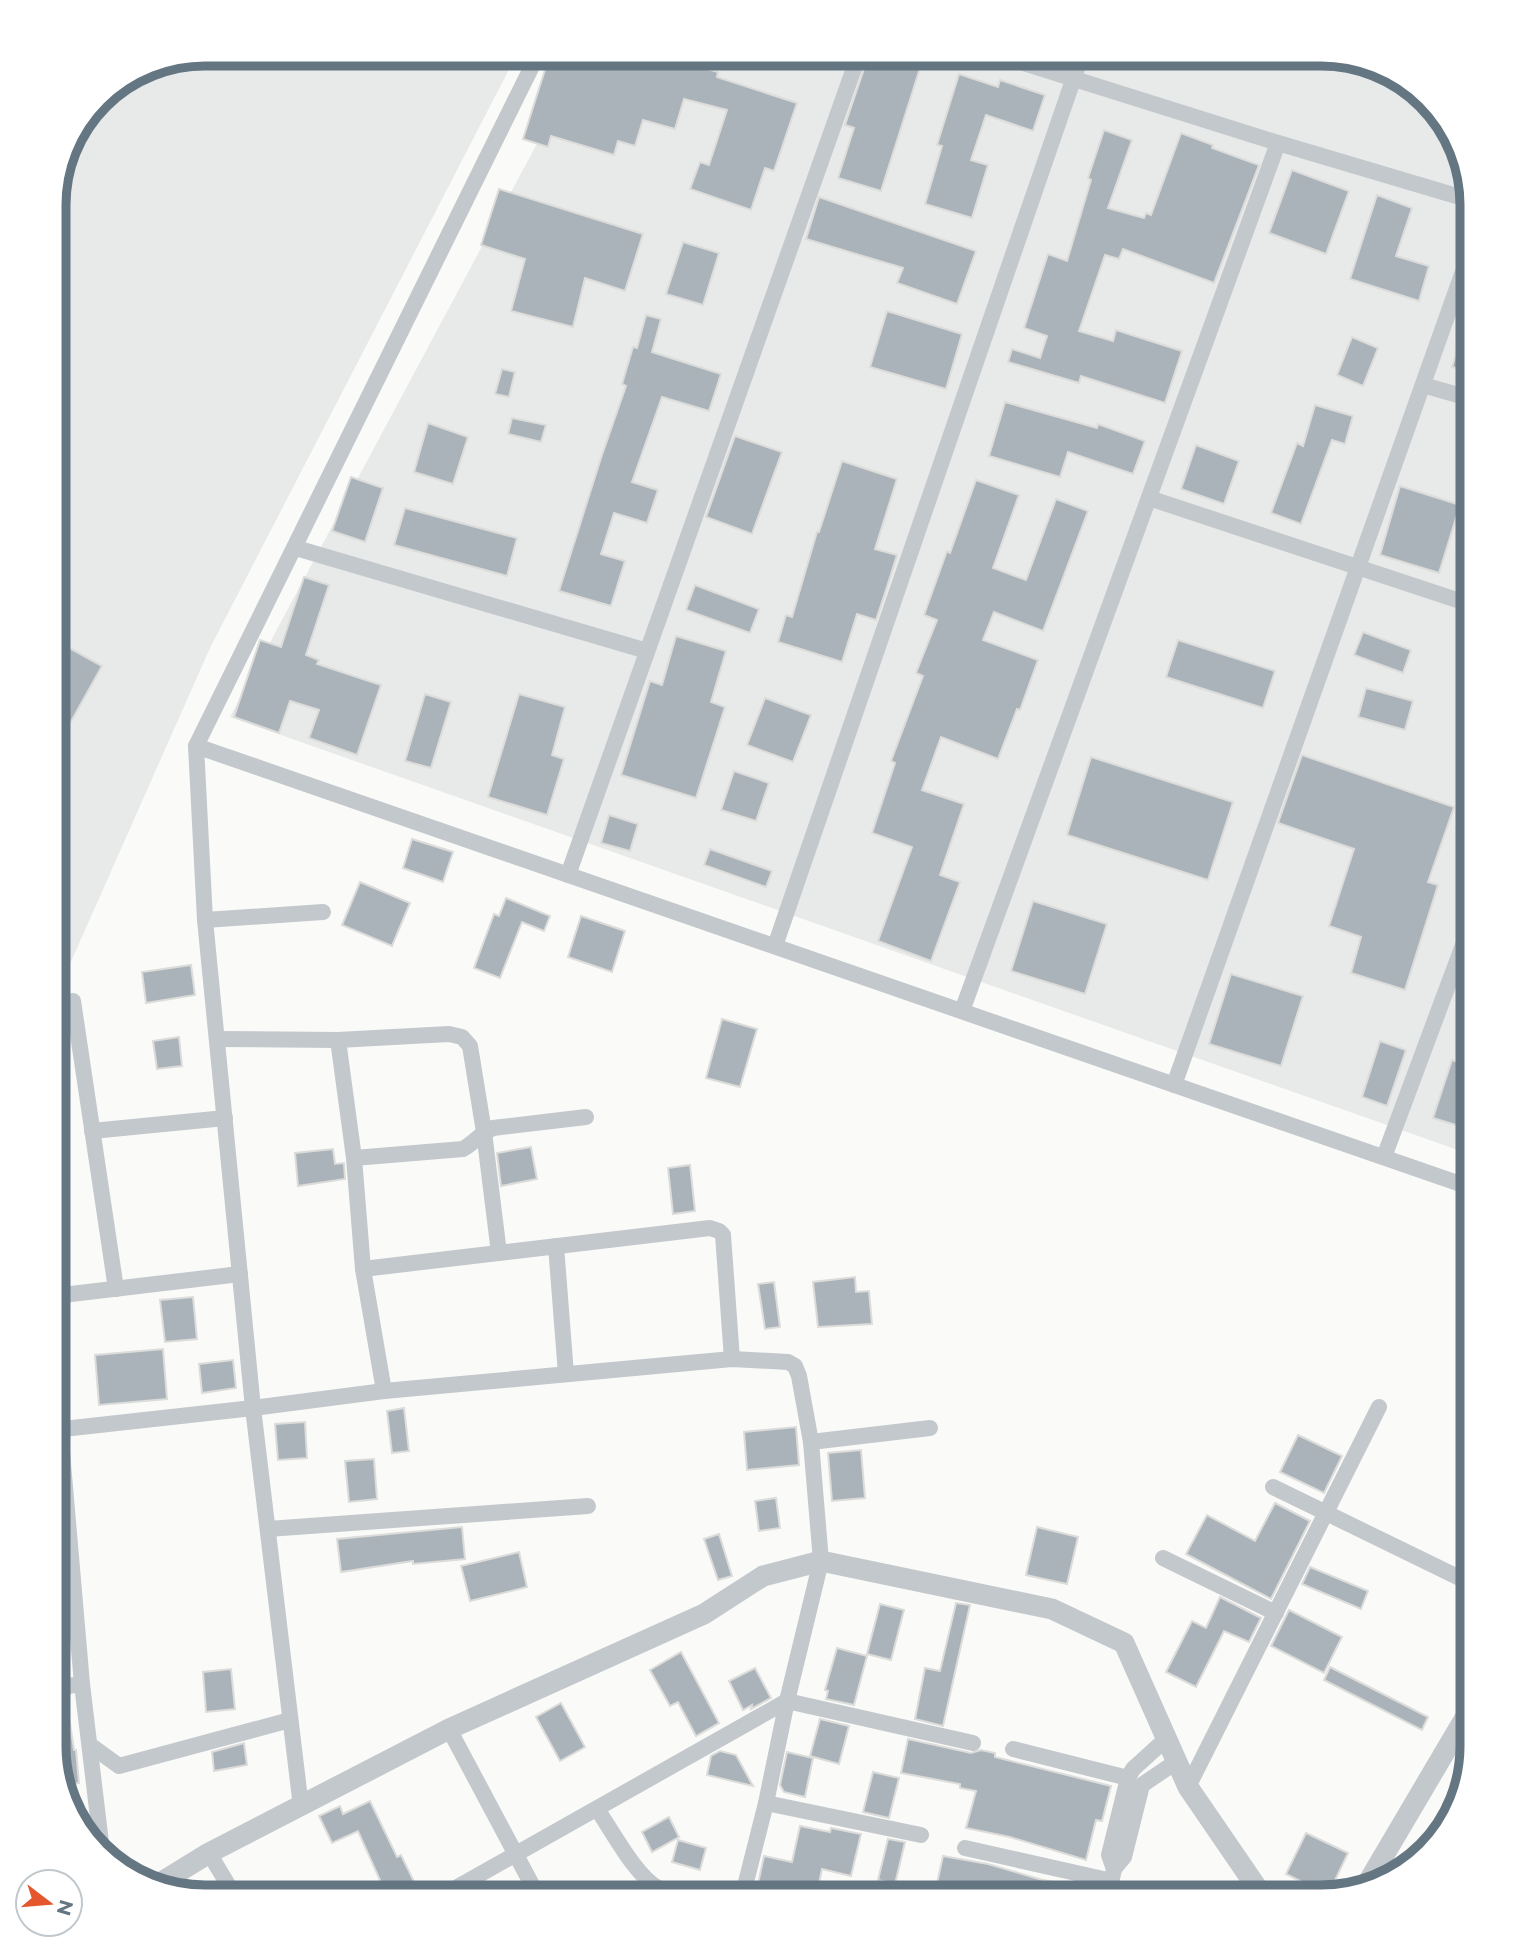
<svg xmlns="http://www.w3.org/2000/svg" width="1526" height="1952" viewBox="0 0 1526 1952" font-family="Montserrat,sans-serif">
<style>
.built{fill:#e8e9e9}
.building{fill:#aab3b9;stroke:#dcdcda;stroke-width:2}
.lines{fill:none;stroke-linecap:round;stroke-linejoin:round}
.minor{stroke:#c3c8cc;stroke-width:16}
.tertiary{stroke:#c3c8cc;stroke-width:21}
.rim{fill:none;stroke:#657683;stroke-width:9}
</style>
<rect width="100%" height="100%" fill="#fafaf8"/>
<g class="built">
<path d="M 206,54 L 517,54 L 210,648 L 54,1000 L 55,196 L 70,138 L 106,92 L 148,66 Z"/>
<path d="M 585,54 L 1330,55 L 1396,75 L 1446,122 L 1472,206 L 1472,1155 L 230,717 Z"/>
</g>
<g class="building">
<path d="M 550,54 L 655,54 L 718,72 L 717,77 L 797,103 L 774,171 L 765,168 L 751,210 L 690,189 L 700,162 L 709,165 L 727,110 L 684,99 L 675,129 L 643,120 L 635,146 L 618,141 L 614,155 L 551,136 L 548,147 L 523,139 Z"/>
<path d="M 869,54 L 887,54 L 921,65 L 881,191 L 838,178 L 854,128 L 845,125 Z"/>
<path d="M 959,74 L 998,87 L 1000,80 L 1045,95 L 1033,131 L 986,115 L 971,160 L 988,165 L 972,218 L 925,204 L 942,146 L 937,145 Z"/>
<path d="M 1104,130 L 1132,140 L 1108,208 L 1144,218 L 1146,213 L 1151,215 L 1181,133 L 1213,145 L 1212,148 L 1259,165 L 1214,283 L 1123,249 L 1119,259 L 1105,255 L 1079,331 L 1113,341 L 1116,330 L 1182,351 L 1165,403 L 1081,376 L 1079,383 L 1008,362 L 1012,349 L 1040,358 L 1047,336 L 1024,328 L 1048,254 L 1067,261 L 1091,180 L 1088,178 Z"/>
<path d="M 1292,170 L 1349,191 L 1326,254 L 1269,233 Z"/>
<path d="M 499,189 L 643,234 L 625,291 L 585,278 L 573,327 L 511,311 L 525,259 L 481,245 Z"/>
<path d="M 1377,195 L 1412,208 L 1396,256 L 1429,266 L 1419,301 L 1350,279 Z"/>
<path d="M 819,197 L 976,251 L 957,304 L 897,283 L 903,268 L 806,239 Z"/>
<path d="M 683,242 L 719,253 L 703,305 L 666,294 Z"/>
<path d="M 887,311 L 962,334 L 946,389 L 870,367 Z"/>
<path d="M 646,315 L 661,319 L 652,352 L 721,374 L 709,411 L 662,397 L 632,482 L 658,490 L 647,523 L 614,513 L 601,554 L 625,561 L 611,606 L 559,591 L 601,458 L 626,386 L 622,384 L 633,347 L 637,348 Z"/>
<path d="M 1468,316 L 1472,316 L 1472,373 L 1452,367 Z"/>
<path d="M 1352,337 L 1378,348 L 1363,386 L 1337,375 Z"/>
<path d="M 502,369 L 515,372 L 509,397 L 495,394 Z"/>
<path d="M 1005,402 L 1097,428 L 1098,424 L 1145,441 L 1133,474 L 1068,452 L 1060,477 L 989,456 Z"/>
<path d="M 1315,405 L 1353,416 L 1345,444 L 1332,440 L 1301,524 L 1271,513 L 1297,443 L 1303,446 Z"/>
<path d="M 512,418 L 546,425 L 541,442 L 508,434 Z"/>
<path d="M 428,423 L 468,437 L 453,484 L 414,472 Z"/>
<path d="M 735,436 L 782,452 L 752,534 L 706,517 Z"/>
<path d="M 1196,445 L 1239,461 L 1224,504 L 1181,489 Z"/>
<path d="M 842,461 L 897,479 L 875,549 L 897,555 L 886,590 L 876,620 L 857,614 L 842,662 L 778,642 L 786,615 L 792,617 L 817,532 L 819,532 Z"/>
<path d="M 351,477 L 383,488 L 365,542 L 332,531 Z"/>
<path d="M 976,480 L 1019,495 L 993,568 L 1026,580 L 1056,499 L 1088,511 L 1043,631 L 994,612 L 983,640 L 1038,660 L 1020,710 L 1017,709 L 998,759 L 941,737 L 922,790 L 964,804 L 940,875 L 960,882 L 931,961 L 878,941 L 912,847 L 872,833 L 895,763 L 891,761 L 923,676 L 916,673 L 937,620 L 924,615 L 947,551 L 950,553 Z"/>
<path d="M 1400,486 L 1460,505 L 1439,573 L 1380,555 Z"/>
<path d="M 405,508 L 517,538 L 507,576 L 394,545 Z"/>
<path d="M 304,577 L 329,585 L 306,655 L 319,660 L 317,664 L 381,685 L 357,755 L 309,738 L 319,710 L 290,701 L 279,733 L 234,717 L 260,640 L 281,647 Z"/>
<path d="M 695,585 L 759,609 L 750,633 L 686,610 Z"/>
<path d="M 1363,632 L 1411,650 L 1403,673 L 1354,655 Z"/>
<path d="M 676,636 L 726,651 L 711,702 L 725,707 L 696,798 L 621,775 L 650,681 L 662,685 Z"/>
<path d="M 55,640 L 102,666 L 54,752 Z"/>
<path d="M 1178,640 L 1275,671 L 1263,708 L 1166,677 Z"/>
<path d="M 1366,688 L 1413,701 L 1405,730 L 1358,717 Z"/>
<path d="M 425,694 L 451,702 L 431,768 L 405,761 Z"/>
<path d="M 519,694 L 565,707 L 552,755 L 564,759 L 547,815 L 488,797 Z"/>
<path d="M 765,698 L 811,715 L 793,762 L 747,745 Z"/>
<path d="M 1302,755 L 1454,807 L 1428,882 L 1438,885 L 1405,990 L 1351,973 L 1361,937 L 1329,926 L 1354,849 L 1278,823 Z"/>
<path d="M 1091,757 L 1233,802 L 1208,880 L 1067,835 Z"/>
<path d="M 734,771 L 769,783 L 756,821 L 721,810 Z"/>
<path d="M 609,815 L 638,824 L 630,851 L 601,843 Z"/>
<path d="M 412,839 L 453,852 L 443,882 L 403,868 Z"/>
<path d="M 710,849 L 772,871 L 766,887 L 704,865 Z"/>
<path d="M 360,882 L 410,903 L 392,946 L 342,925 Z"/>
<path d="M 506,898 L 550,916 L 544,931 L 522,922 L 500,978 L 474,968 L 494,914 L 499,916 Z"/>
<path d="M 1033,901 L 1107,924 L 1085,994 L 1011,971 Z"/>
<path d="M 581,916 L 625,931 L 612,972 L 568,957 Z"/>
<path d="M 191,965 L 195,995 L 146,1003 L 142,972 Z"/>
<path d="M 1231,974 L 1303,996 L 1281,1066 L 1209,1044 Z"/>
<path d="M 722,1019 L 757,1029 L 740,1087 L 706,1078 Z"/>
<path d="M 1470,1028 L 1472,1029 L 1472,1130 L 1433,1118 L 1452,1060 L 1458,1062 Z"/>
<path d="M 179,1037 L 182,1066 L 157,1069 L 153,1041 Z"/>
<path d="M 1380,1041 L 1406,1050 L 1387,1106 L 1362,1097 Z"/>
<path d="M 531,1147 L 537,1179 L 501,1186 L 497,1153 Z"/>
<path d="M 333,1149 L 335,1164 L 344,1163 L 345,1179 L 298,1186 L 295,1153 Z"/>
<path d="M 690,1165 L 695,1211 L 673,1214 L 668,1168 Z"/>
<path d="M 855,1277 L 856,1292 L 869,1291 L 872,1324 L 818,1327 L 813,1282 Z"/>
<path d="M 774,1282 L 780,1327 L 765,1329 L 758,1284 Z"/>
<path d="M 193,1297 L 197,1339 L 165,1342 L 160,1300 Z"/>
<path d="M 163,1349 L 167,1399 L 99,1405 L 95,1355 Z"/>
<path d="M 233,1360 L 236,1388 L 202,1393 L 199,1364 Z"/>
<path d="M 404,1408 L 409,1451 L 392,1453 L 387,1411 Z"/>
<path d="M 305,1422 L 307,1458 L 278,1460 L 275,1424 Z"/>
<path d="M 796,1427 L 799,1465 L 747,1470 L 744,1432 Z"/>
<path d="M 1298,1435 L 1342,1456 L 1324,1493 L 1280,1472 Z"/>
<path d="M 861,1450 L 865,1498 L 832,1501 L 828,1453 Z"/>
<path d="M 374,1459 L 377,1499 L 349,1502 L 345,1461 Z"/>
<path d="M 776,1498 L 780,1528 L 759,1531 L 755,1501 Z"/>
<path d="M 1275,1503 L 1310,1521 L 1271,1599 L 1186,1554 L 1207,1515 L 1255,1541 Z"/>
<path d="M 462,1527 L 465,1559 L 413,1564 L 413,1561 L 341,1572 L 337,1539 Z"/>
<path d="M 1037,1527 L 1078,1537 L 1067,1584 L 1026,1575 Z"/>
<path d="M 719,1534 L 732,1576 L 718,1580 L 704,1539 Z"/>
<path d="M 519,1552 L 527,1587 L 470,1601 L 461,1566 Z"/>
<path d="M 1310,1567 L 1368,1591 L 1361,1609 L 1302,1584 Z"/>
<path d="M 1220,1597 L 1261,1618 L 1249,1642 L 1224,1631 L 1196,1687 L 1166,1672 L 1192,1621 L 1206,1628 Z"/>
<path d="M 956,1603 L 970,1605 L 943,1726 L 915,1719 L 925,1668 L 940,1671 Z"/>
<path d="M 880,1604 L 904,1610 L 891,1660 L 867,1654 Z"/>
<path d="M 1289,1610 L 1342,1637 L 1324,1673 L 1271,1646 Z"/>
<path d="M 837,1648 L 867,1656 L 854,1705 L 826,1699 L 828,1691 L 825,1690 Z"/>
<path d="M 681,1652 L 719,1723 L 696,1736 L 678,1702 L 670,1706 L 650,1670 Z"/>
<path d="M 1330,1667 L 1428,1717 L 1422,1730 L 1324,1680 Z"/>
<path d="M 755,1668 L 771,1698 L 751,1709 L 752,1705 L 743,1710 L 729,1681 Z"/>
<path d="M 231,1669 L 235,1709 L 206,1712 L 203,1672 Z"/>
<path d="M 561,1703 L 585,1747 L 560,1761 L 536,1717 Z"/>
<path d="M 69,1717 L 74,1750 L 76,1750 L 79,1783 L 66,1784 L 54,1746 L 54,1719 Z"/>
<path d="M 820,1719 L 849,1726 L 839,1764 L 810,1756 Z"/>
<path d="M 908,1739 L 971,1753 L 981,1750 L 995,1753 L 995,1757 L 1111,1786 L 1102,1821 L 1096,1820 L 1086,1860 L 1010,1837 L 966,1828 L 976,1791 L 960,1788 L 960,1784 L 901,1773 Z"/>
<path d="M 244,1743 L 247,1765 L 214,1771 L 212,1752 Z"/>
<path d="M 720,1751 L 736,1755 L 753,1786 L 707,1775 L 711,1756 Z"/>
<path d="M 787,1752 L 813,1758 L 805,1797 L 784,1792 L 780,1785 Z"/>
<path d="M 873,1772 L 899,1778 L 889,1818 L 863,1812 Z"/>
<path d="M 370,1801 L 397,1857 L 401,1855 L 422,1898 L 388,1898 L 358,1831 L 332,1843 L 319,1816 L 340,1806 L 343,1814 Z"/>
<path d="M 669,1817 L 679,1837 L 652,1852 L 642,1832 Z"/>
<path d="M 800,1826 L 830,1832 L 831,1828 L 861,1834 L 851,1876 L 822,1869 L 816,1898 L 755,1898 L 764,1856 L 792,1862 Z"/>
<path d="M 1306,1833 L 1348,1853 L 1328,1895 L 1286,1874 Z"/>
<path d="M 888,1839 L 905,1842 L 895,1884 L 878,1880 Z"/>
<path d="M 678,1840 L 706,1848 L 700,1870 L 672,1862 Z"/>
<path d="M 943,1856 L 988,1864 L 1039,1879 L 1099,1892 L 1098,1898 L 974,1898 L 936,1888 Z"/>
</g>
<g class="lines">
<g class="minor">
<path d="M 995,54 L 1278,143 L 1470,200"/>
<path d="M 1423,385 L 1472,399"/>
<path d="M 1149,498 L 1472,605"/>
<path d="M 296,548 L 647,651"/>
<path d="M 196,746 L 1472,1188"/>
<path d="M 568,875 L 859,54"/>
<path d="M 205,920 L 323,912"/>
<path d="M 775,946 L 1082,54"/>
<path d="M 73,1001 L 116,1289"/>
<path d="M 962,1011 L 1278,143"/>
<path d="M 218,1039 L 338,1040 L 449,1034 L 462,1037 L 470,1046 L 484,1132 L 499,1253"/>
<path d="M 338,1040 L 354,1158 L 363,1269 L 384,1391"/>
<path d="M 1174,1085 L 1472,246"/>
<path d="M 92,1131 L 225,1118"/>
<path d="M 1384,1157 L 1472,921"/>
<path d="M 354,1158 L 463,1149 C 474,1143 481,1133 493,1128 L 586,1117"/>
<path d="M 556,1246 L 566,1374"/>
<path d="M 363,1269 L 710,1228 L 719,1231 L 723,1235 L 732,1359"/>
<path d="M 54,1296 L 240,1274"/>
<path d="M 54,1430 L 253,1408 L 384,1391 L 732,1359 L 788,1362 L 795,1366 L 799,1376 L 811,1442 L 821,1561 L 787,1701 L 766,1803 L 742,1898"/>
<path d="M 811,1442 L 930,1428"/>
<path d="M 1273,1487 L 1472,1584"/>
<path d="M 268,1529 L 588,1506"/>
<path d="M 1163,1558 L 1276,1613"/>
<path d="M 82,1684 L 102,1851"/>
<path d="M 54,1688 L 82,1684 L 60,1429"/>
<path d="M 449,1729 L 539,1898"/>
<path d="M 90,1745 L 119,1766 L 290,1720"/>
<path d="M 1013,1749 L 1128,1778"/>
<path d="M 1188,1787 L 1379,1407"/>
<path d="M 766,1803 L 921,1835"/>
<path d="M 301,1807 L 253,1408 L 205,920 L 196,746 L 538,54"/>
<path d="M 597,1809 C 613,1832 635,1875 658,1888 C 668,1893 679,1895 690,1898"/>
<path d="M 965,1848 L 1112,1881"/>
<path d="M 209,1853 L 236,1898"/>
<path d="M 1114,1869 L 1109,1855 L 1128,1778 L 1133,1769 L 1166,1739"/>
<path d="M 438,1898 L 787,1701 L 973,1743"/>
<path d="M 1108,1898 L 1114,1869 L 1124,1857 L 1142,1785 L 1176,1762"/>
</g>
<g class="tertiary">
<path d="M 1367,1884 L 1472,1706"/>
<path d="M 157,1885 L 209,1853 L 449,1729 L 704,1614 L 763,1576 L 821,1561 L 1052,1609 L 1124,1643 L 1188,1787 L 1264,1898"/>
</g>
</g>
<path d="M0 0H1526V1952H0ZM205 66H1321A139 139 0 0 1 1460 205V1746A139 139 0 0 1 1321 1885H205A139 139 0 0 1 66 1746V205A139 139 0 0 1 205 66Z" fill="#fff" fill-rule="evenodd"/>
<path class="rim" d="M205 66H1321A139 139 0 0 1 1460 205V1746A139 139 0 0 1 1321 1885H205A139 139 0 0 1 66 1746V205A139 139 0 0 1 205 66Z"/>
<g transform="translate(49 1903) rotate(106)"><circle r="33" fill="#ffffff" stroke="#c1c8cd" stroke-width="2"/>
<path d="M0-5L12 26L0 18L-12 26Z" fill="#e4572e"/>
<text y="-10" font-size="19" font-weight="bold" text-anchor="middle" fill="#657683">N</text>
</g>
</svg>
